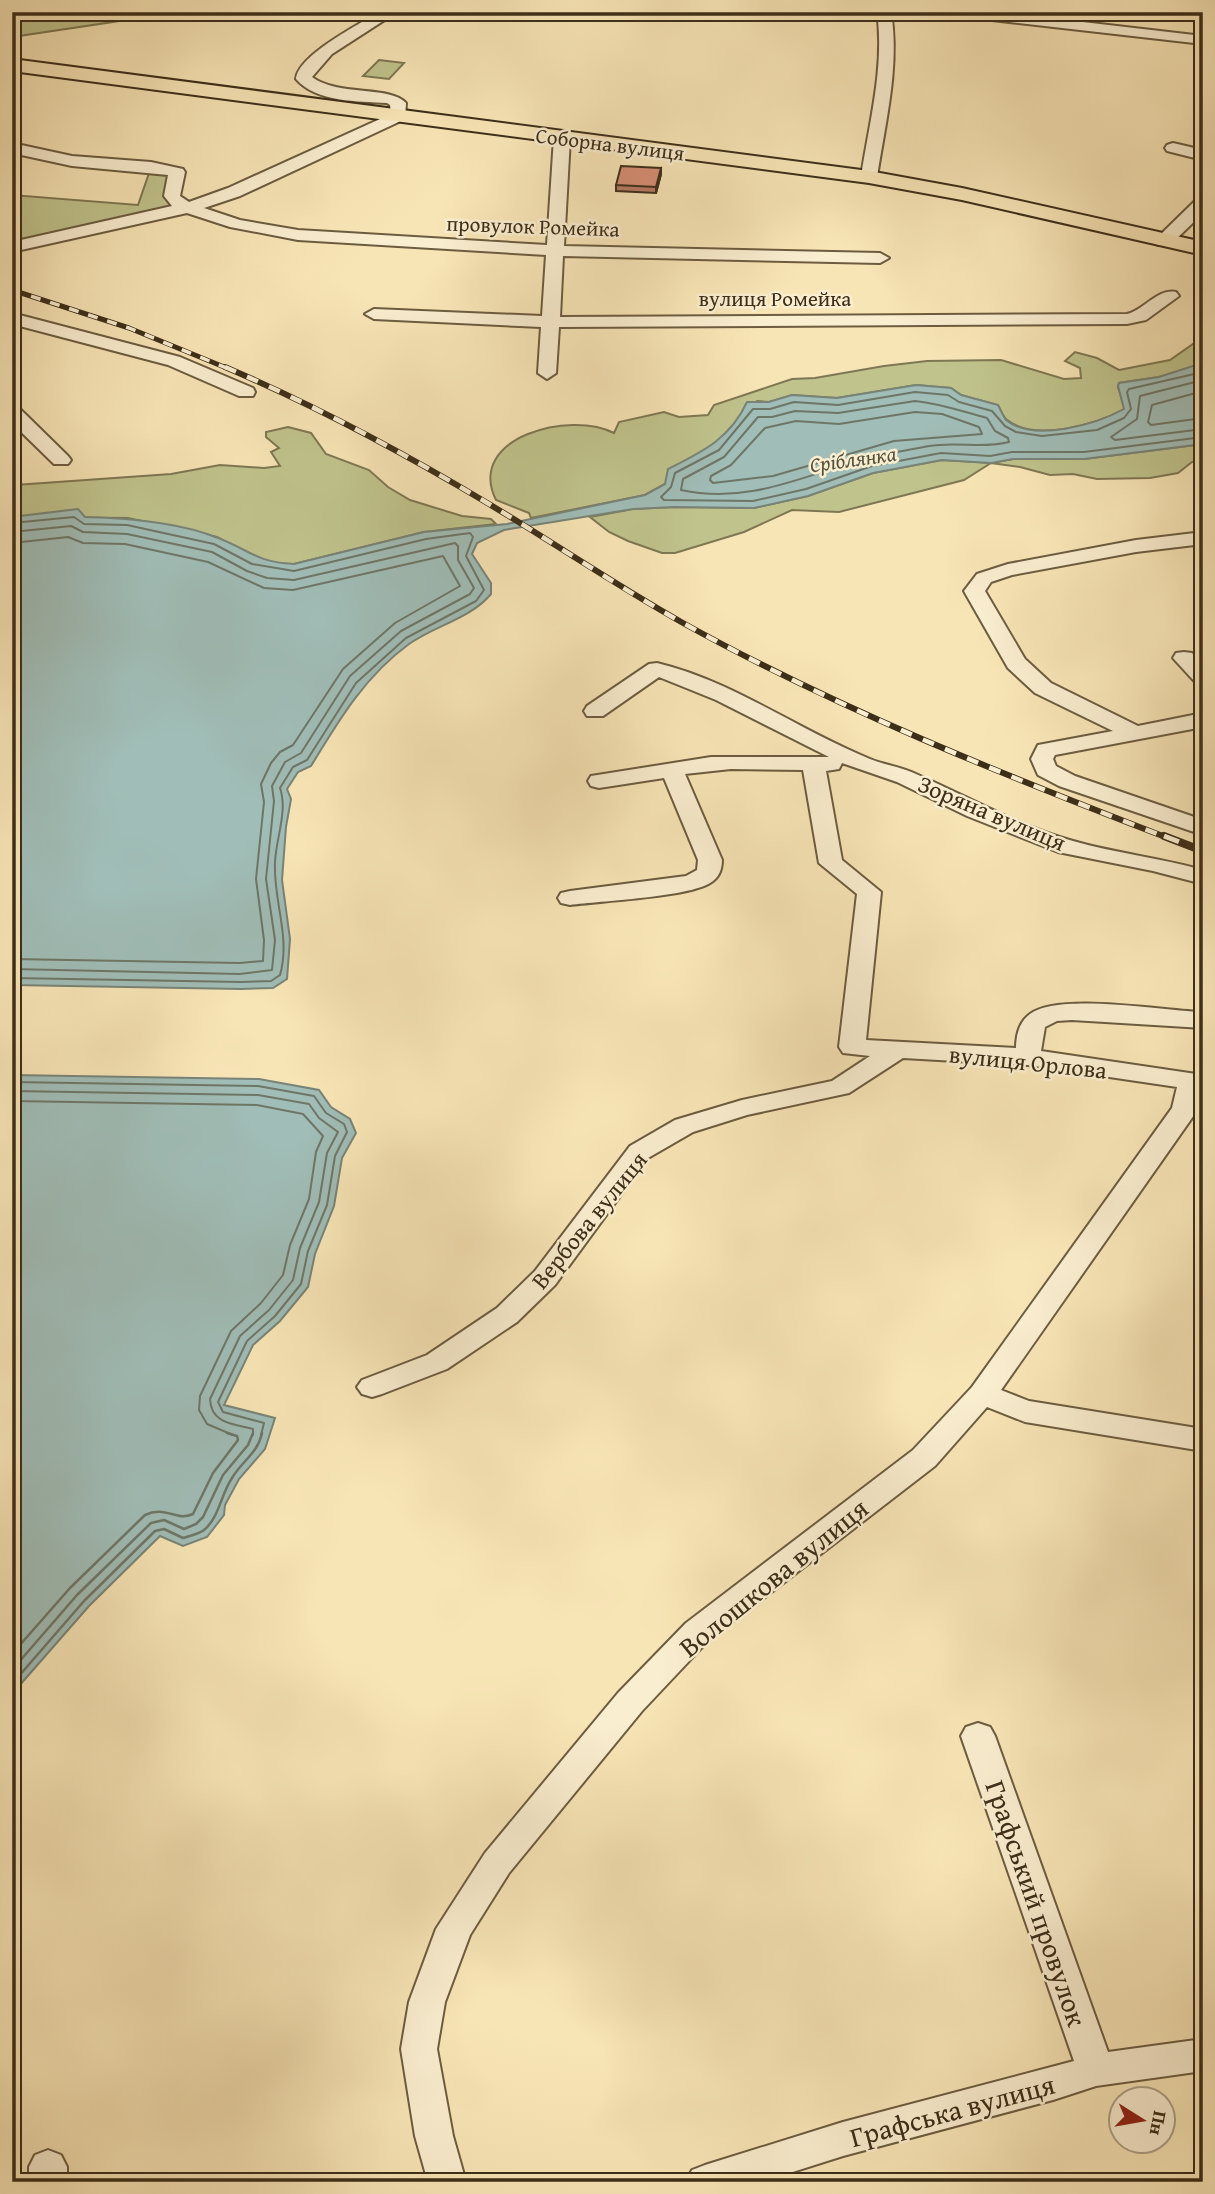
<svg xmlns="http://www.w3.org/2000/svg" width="1215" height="2194" viewBox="0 0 1215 2194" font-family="'Gentium Book Plus',serif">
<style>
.green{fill:#c0c38c;stroke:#7e7852;stroke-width:2}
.water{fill:#a0bdb7;stroke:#788478;stroke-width:2}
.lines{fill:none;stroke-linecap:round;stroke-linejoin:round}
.shore-far1{stroke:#6e7668;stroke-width:2}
.shore{stroke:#6e7668;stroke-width:2.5}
.minor-casing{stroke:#6c5c40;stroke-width:4}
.major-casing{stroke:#3d2e19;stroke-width:4}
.minor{fill:#faeed0;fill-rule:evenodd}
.major{fill:#f8e5b6;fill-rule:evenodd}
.rail-far2-casing{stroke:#3d2e19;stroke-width:5}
.rail-far1-casing{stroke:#3d2e19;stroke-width:6}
.rail-casing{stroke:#3d2e19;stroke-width:8}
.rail-far2{stroke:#faeed0;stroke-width:3.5;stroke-dasharray:10;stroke-linecap:butt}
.rail-far1{stroke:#faeed0;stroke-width:4.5;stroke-dasharray:12;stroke-linecap:butt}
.rail{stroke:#faeed0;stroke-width:5;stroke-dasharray:16;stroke-linecap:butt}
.wall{fill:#b97a64;stroke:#3d2e19;stroke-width:2}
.shaded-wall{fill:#966351;stroke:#3d2e19;stroke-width:2}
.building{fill:#d78e74;stroke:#3d2e19;stroke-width:2}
.labels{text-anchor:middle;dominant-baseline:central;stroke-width:5;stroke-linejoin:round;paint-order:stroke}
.far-street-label{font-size:21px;fill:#3d2e19;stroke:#faeed0}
.far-water-label{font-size:21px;font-style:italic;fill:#565240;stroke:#faeed0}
.street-label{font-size:24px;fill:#3d2e19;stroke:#faeed0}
.near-street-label{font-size:28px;fill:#3d2e19;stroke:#faeed0}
</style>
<rect width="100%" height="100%" fill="#f8e5b6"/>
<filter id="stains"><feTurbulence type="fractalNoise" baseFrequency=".00286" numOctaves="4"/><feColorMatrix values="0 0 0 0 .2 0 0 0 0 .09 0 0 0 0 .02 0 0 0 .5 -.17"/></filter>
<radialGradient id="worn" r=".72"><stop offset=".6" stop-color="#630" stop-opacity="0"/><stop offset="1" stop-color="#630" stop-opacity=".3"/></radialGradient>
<g class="green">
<path d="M 12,12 L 180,12 L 12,37 Z"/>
<path d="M 379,60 L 404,63 L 389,79 L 363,76 Z"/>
<path d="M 118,162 L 177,172 L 175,182 L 182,204 L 27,244 L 12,242 L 12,195 L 138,205 L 149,173 Z"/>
<path d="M 1203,337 L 1203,365 L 1159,377 L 1119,383 L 1118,387 L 1125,409 C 1097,424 1034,443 1006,419 C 1003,416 1000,409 998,405 L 961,395 L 951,388 L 916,385 L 837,398 L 792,395 L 769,402 L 757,401 L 714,445 L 702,452 L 665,484 L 645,495 L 531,518 L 529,513 L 496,500 C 465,437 571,410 614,433 L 619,422 L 664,412 L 679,417 L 708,415 L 714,405 L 792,379 L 815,378 L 884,366 L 927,361 L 1001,360 L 1064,379 L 1081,378 L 1080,368 L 1065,361 L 1075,352 L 1097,358 L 1119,370 L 1170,360 Z"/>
<path d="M 288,427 L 311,433 L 326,454 L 369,470 L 388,487 L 410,500 L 462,516 L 491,519 L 496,524 L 424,532 L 294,564 L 272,563 L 254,557 L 217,537 L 128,518 L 12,517 L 12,486 L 15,485 L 171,474 L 220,465 L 264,468 L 280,466 L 271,452 L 279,448 L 266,437 L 266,432 Z"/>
<path d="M 1203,444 L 1203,461 L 1192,462 L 1178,473 L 1150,478 L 1097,479 L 1073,474 L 1050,475 L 1020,467 L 991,463 L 964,480 L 839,512 L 792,510 L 744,532 L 675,553 L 662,553 L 628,541 L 609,532 L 590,517 L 633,509 L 674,507 L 754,508 L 808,496 L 873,473 L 942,460 L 991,463 L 1013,459 L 1084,459 Z"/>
</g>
<g class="water">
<path d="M 1196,365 L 1203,365 L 1203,444 L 1084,459 L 1013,459 L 991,463 L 942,460 L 873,473 L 808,496 L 754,508 L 674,507 L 633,509 L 504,530 L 477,543 L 472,554 L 491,583 L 491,594 C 470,619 436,625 409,644 C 365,676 339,720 311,766 L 298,772 L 287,789 L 291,799 L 286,827 L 282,880 L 290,939 L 287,979 L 273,988 L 241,989 L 12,985 L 12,517 L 78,509 L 85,517 C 127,518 179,522 218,538 C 250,550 255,562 294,564 L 424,532 L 507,524 L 645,495 L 665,484 L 668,469 C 702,452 730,439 747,402 L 769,402 L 792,395 L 837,398 L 916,385 L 951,388 L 961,395 L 998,405 C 1000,409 1003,416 1006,420 C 1034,443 1097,424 1124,409 L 1118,386 L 1119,383 L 1159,377 Z"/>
<path d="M 12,1075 L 259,1079 L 319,1090 L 331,1107 L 350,1119 L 356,1133 L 342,1158 L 334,1206 L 315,1254 L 308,1287 L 280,1321 L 253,1345 L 224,1405 L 275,1418 L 265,1449 L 239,1479 L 225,1505 L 224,1515 L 207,1537 L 183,1546 L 160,1536 L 89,1606 L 12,1694 Z"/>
</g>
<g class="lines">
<g class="shore-far1">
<path d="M 1203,372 L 1129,389 L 1127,392 L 1131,409 L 1124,418 L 1097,430 L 1042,436 L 1016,432 L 1005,426 L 992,411 L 959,402 L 948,395 L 915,392 L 838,405 L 794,402 L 770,409 L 753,409 L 719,450 L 675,473 L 671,487 L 661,497 L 664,500 L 753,501 L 806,489 L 872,466 L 941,453 L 990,456 L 1012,452 L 1084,452 L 1203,437"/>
<path d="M 1203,380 L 1140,396 L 1137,419 L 1111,437 L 1115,440 L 1203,429"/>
<path d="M 1203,391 L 1152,405 L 1148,422 L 1151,425 L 1203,418"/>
<path d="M 915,401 C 943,404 960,411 987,418 L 995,431 L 1008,438 L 1009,442 C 985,448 964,443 939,445 C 923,446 907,451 891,453 C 819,466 759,507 681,490 L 683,479 L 724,457 L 758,417 L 772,417 L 795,411 L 838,413 Z"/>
<path d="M 915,412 L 942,414 L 979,427 L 982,434 L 894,441 L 773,476 L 713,483 L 710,480 L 711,476 L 731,465 L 765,428 L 796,421 L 839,424 Z"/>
<path d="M 12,523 L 74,517 L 84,524 L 127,525 L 214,544 L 252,564 L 294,571 L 426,539 L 470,533 L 473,537 L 466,556 L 484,590 L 476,601 L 406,638 L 356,683 L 307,760 L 293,767 L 280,788 C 288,811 276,838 275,862 C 273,901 291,937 280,975 L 271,981 L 241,982 L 12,978"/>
<path d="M 12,532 L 71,526 L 83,532 L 127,534 L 212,552 L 247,571 L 267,578 L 294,580 L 455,543 L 458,546 L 458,560 L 474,588 L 470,594 L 401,631 L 350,676 L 301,753 L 285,762 L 272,786 L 274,801 L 266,879 L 275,940 L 272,970 L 240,974 L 12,969"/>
<path d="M 12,543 L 68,537 L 83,543 L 125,544 L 208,562 L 264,588 L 293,590 L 443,556 L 460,586 L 395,623 L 343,669 L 293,745 L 280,752 L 271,763 L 261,784 L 264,802 L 256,879 L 264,940 L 263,961 L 240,963 L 12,959"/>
<path d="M 12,1082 L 258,1086 L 314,1096 L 326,1113 L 344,1124 L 347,1132 L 335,1156 L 327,1205 L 308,1251 L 301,1284 L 275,1316 L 247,1341 L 218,1402 L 223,1412 L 264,1423 L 261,1435"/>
<path d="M 12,1091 L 258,1095 L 309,1104 L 319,1118 L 338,1132 L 327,1153 L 319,1202 L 300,1248 L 293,1280 L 269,1310 L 240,1336 L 210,1399 C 211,1424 234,1424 253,1429 L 253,1435"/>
<path d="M 12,1101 L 257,1105 L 303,1114 L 323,1136 L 316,1152 L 309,1199 L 290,1245 L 283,1275 L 261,1303 L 231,1331 L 200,1396 L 199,1410 L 207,1424 L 233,1435"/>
</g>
<g class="shore">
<path d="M 12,1654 L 70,1588 L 145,1515 C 166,1505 176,1522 193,1514 L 213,1473 L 238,1440 L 237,1436 L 227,1433"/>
<path d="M 12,1670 L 77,1595 L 151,1523 L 164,1520 L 184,1529 L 196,1524 L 203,1517 L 223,1475 L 248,1445 L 253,1433"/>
<path d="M 12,1684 L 84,1601 L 155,1531 L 164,1529 L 183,1538 C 189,1536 199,1534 204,1530 C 219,1518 221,1494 232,1478 C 242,1461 258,1453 262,1433"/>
</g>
<defs>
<g id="minor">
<path d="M 379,12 L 397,12 L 332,54 L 312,77 C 339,97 389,85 406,103 L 405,119 L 240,196 L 204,208 L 240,220 L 298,230 L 547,245 L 554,138 L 562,133 L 570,138 L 564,246 L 880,253 L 889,258 L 880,263 L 563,256 L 560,317 L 1127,314 C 1144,310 1158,288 1176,292 L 1179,296 L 1146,320 L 1127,324 L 559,327 L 556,373 L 547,379 L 538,373 L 541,327 L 374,319 L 365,314 L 374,309 L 542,316 L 546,255 L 298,240 L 230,227 L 187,213 L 12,252 L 12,242 L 172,206 L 164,196 L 168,175 L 72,166 L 12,153 L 12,143 L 72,156 L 151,162 L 183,169 L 185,172 L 180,196 L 189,202 L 228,188 L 391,114 L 390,105 L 387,103 C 358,101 317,103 296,79 C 298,55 360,24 379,12 Z"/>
<path d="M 877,12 L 891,12 C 900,66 885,124 877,177 L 869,182 L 861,177 C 869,124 885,66 877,12 Z"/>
<path d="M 949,12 L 997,12 L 1203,36 L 1203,44 L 956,16 Z"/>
<path d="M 1173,143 L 1203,150 L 1203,160 L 1167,151 L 1165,148 L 1167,145 Z"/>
<path d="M 1203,198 L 1203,213 L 1170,245 L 1158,245 L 1155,241 L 1158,237 L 1197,199 Z"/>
<path d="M 12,313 L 180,357 L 253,388 L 255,392 L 253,396 L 239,396 L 168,365 L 12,324 Z"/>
<path d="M 12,406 L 19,408 L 68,456 L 71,460 L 68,464 L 54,464 L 12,423 Z"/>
<path d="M 1203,532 L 1203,544 L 1136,552 L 1012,575 L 991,582 L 985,591 L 1025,659 L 1051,683 L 1138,726 L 1203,713 L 1203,727 L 1055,755 L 1053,759 L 1056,766 L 1075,776 L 1203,820 L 1203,835 L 1059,786 L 1038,775 L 1031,759 L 1038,745 L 1113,731 L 1035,693 L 1008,668 L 964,591 L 977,574 L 1008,564 L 1136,540 Z"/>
<path d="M 1184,652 L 1192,653 L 1203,665 L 1203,683 L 1195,682 L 1173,658 L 1176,653 Z"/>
<path d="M 657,663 C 733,681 798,730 870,759 C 885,765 901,767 916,774 C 967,796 1018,826 1073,841 C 1115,853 1160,858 1203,870 L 1203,884 L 1153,871 L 1058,852 L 967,816 L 897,782 L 842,763 L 839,769 L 826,771 L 842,860 L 881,892 L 866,1040 L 1016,1048 C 1016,1036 1019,1022 1030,1014 C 1059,992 1164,1011 1203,1012 L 1203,1028 L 1072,1020 L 1057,1021 L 1045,1027 L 1041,1051 L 1203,1075 L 1203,1091 L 1194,1115 L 1001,1390 L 1029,1401 L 1203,1429 L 1203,1451 L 1025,1422 L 987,1407 L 935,1466 L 708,1641 L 642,1711 L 509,1873 L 470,1935 L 445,2002 L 437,2049 L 453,2136 L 466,2182 L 428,2182 L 415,2136 L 401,2049 L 409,2002 L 436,1929 L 485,1853 L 618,1693 L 686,1623 L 913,1450 L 972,1387 L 1172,1108 L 1177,1087 L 1028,1065 L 903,1058 L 849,1093 L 747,1115 L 693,1132 L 648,1158 L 555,1285 L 517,1322 L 447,1369 L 382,1394 L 372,1397 L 362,1394 L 357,1387 L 362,1380 L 427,1355 L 497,1308 L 535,1271 L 630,1146 L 675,1120 L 742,1100 L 832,1081 L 870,1056 L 843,1053 L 839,1047 L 857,894 L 819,863 L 803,770 L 731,769 L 685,774 L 722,860 C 722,869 719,878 710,883 C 688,897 600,901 570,905 L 561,903 L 558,898 L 561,893 L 570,891 L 686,876 L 697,870 L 698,860 L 664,778 L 599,788 L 591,786 L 588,781 L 591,776 L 711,757 L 829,757 L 716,700 L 659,677 L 603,716 L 587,716 L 584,711 L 587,706 L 649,664 Z"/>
<path d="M 978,1723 L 990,1727 L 995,1736 L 1108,2052 L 1203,2039 L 1203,2071 L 1096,2086 L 1053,2100 L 843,2156 L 761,2182 L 686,2182 L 692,2170 L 705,2165 L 843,2122 L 1074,2061 L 961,1736 L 966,1727 Z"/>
<path d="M 48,2150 L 61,2155 L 67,2167 L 67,2182 L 29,2182 L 29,2167 L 35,2155 Z"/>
</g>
<path id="major" d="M 12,59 L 869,171 L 962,188 L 1203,242 L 1203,255 L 962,200 L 869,183 L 12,71 Z"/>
</defs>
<use href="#minor" class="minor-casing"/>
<use href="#major" class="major-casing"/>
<use href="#minor" class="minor"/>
<use href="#major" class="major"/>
<defs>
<path id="rail-far2" d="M 12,290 L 129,328 L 229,369"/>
<path id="rail-far1" d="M 225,367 C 316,406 404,453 489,504 C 554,543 617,586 683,623 C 838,709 1004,775 1168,838"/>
<path id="rail" d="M 1164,836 L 1203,851"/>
</defs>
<use href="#rail-far2" class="rail-far2-casing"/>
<use href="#rail-far1" class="rail-far1-casing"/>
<use href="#rail" class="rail-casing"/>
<use href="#rail-far2" class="rail-far2"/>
<use href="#rail-far1" class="rail-far1"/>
<use href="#rail" class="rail"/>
</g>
<path class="wall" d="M 661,168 L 661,174 L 656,193 L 616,191 L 616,185 Z"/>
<path class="shaded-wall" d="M 661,168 L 661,174 L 656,193 L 656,187 Z"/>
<path class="building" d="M 621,166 L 661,168 L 656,187 L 616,185 Z"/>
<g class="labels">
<g class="far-street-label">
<text transform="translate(610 144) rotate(7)">Соборна вулиця</text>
<text transform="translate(533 226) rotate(2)">провулок Ромейка</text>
<text x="775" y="298">вулиця Ромейка</text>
</g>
<g class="far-water-label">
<text transform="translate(853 459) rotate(-8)">Сріблянка</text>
</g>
<g class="street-label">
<text transform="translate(992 813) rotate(23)">Зоряна вулиця</text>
<text transform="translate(1028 1062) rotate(6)">вулиця Орлова</text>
<text transform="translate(589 1220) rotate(-51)">Вербова вулиця</text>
</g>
<g class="near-street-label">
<text transform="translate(773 1577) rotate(-39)">Волошкова вулиця</text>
<text transform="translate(1037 1903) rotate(71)">Графський провулок</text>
<text transform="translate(952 2110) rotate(-15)">Графська вулиця</text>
</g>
</g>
<rect width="1215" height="2194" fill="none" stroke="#f8e5b6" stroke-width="42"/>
<rect x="14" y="14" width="1187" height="2166" fill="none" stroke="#3d2e19" stroke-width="3.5"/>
<rect x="21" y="21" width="1173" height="2152" fill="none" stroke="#3d2e19" stroke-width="2"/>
<g transform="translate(1142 2120) rotate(101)"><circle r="33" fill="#faeed0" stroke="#aea187" stroke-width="2"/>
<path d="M0-5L12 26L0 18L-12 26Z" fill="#8f2418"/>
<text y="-10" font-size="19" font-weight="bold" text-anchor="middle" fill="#3d2e19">Пн</text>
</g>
<rect width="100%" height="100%" filter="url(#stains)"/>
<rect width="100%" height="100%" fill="url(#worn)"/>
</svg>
